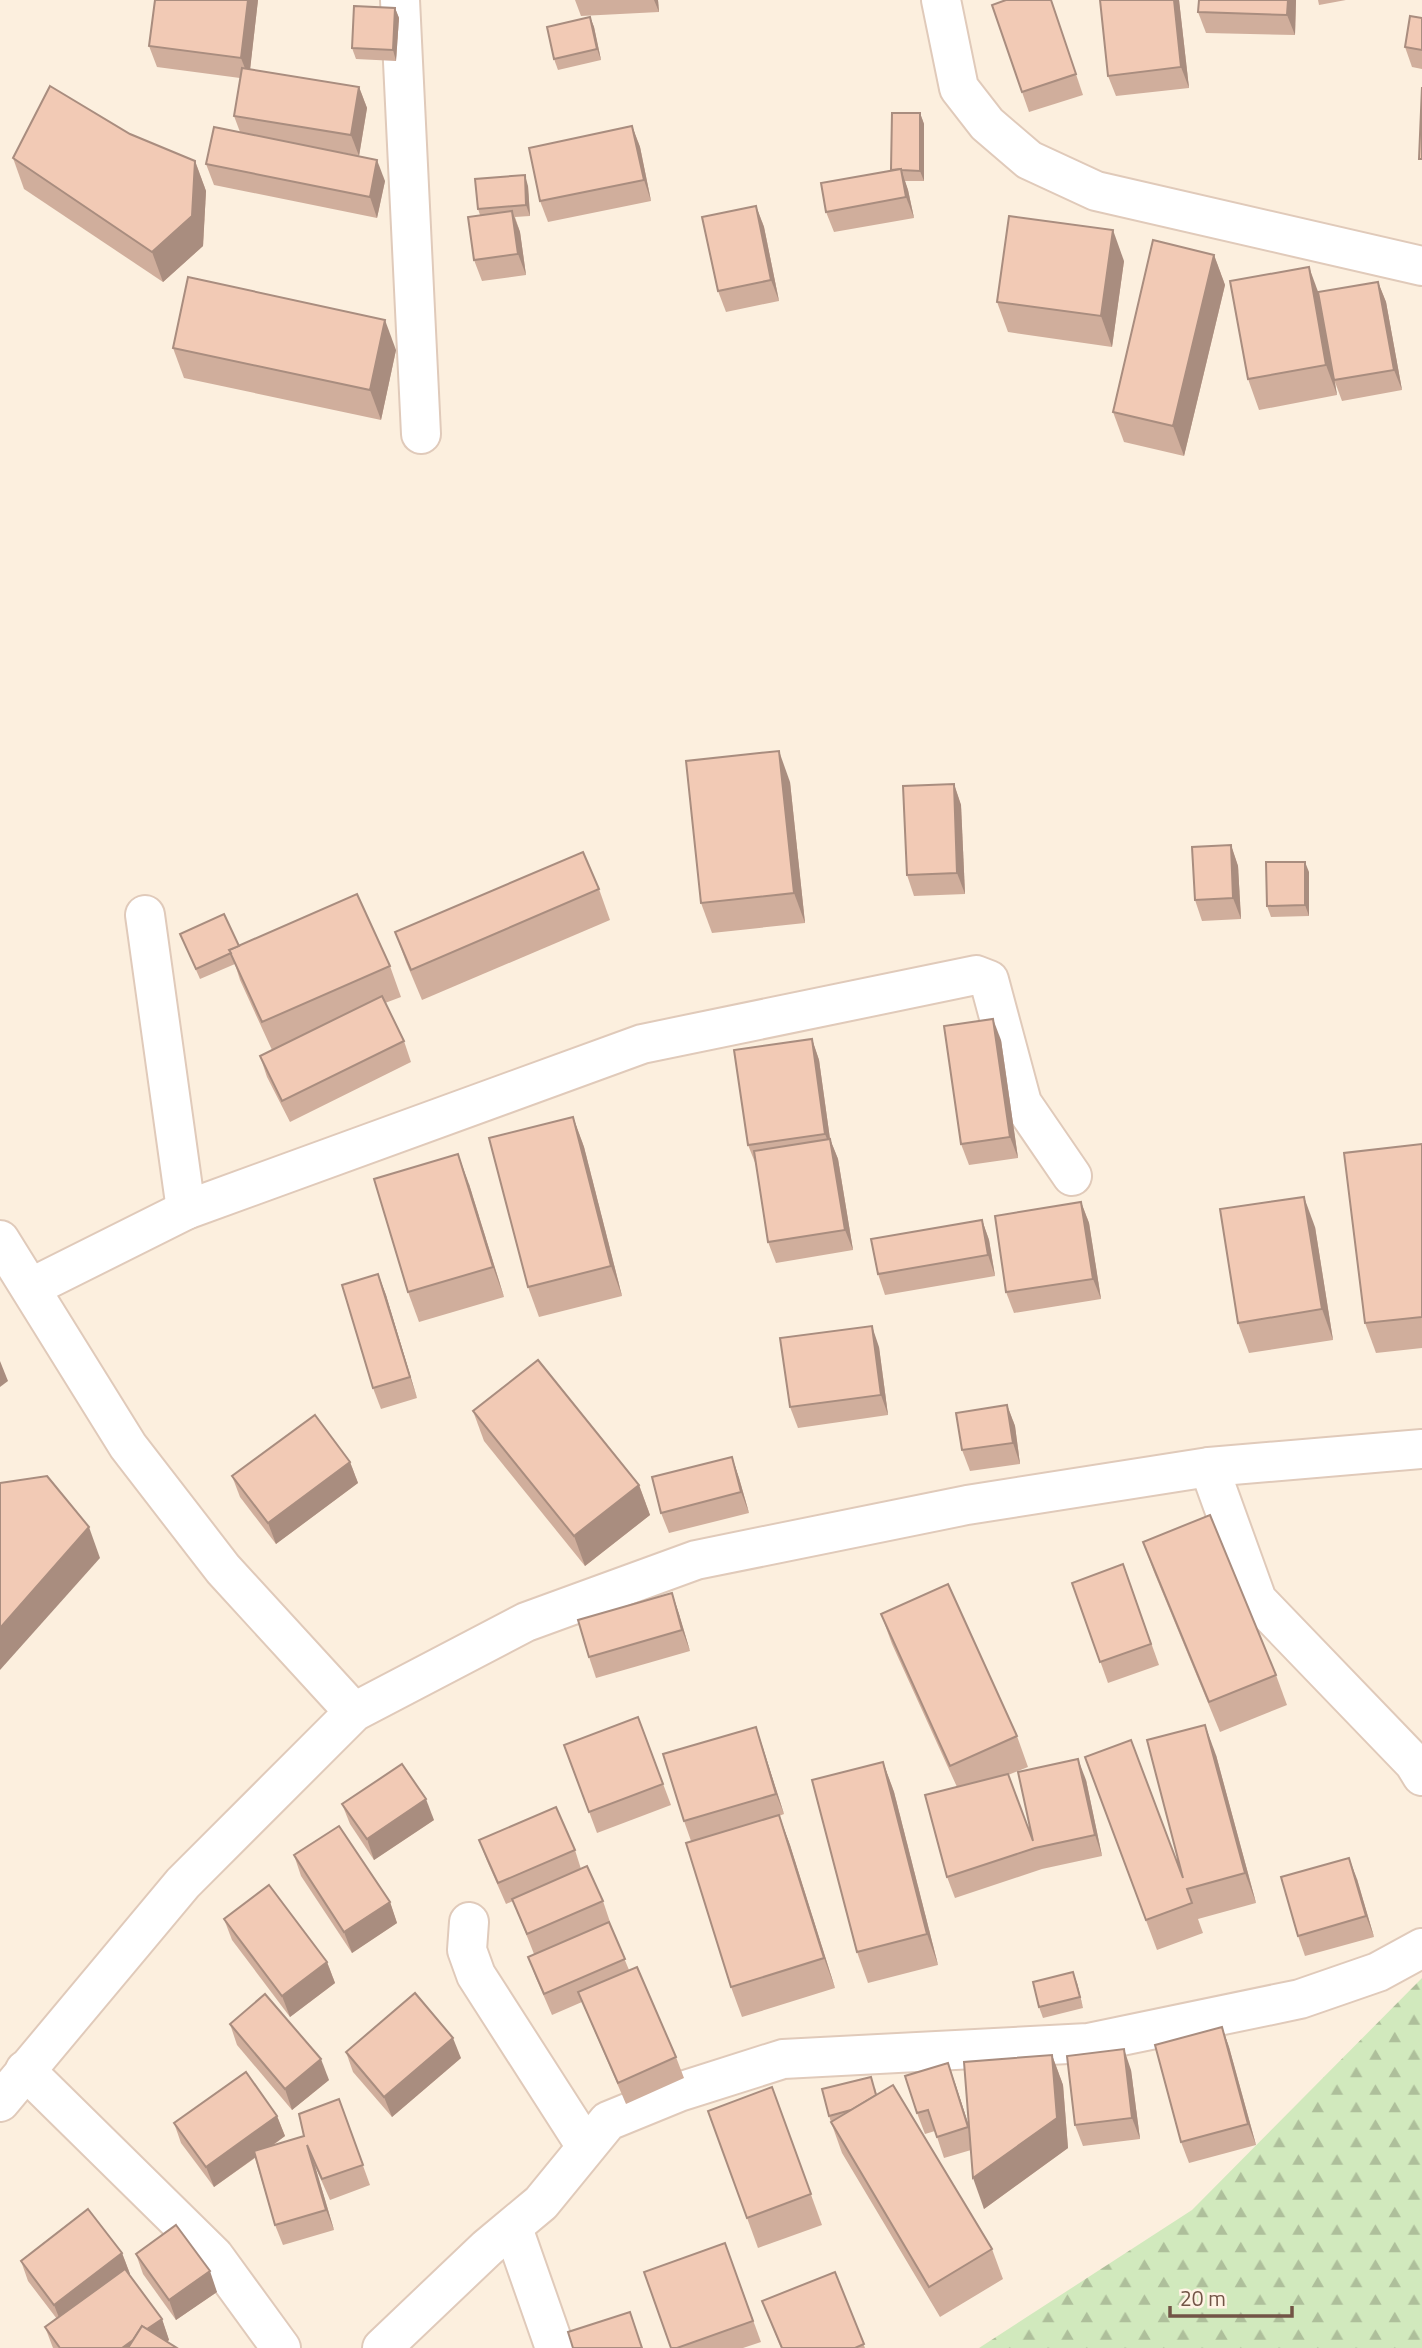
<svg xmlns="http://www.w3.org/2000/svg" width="1422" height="2348" viewBox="0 0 1422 2348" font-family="'Titillium Web',sans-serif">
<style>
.forest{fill:url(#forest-firs)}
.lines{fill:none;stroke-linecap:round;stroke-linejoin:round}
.minor-casing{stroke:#e0caba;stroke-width:42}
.minor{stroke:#fff;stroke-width:38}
.wall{fill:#d0ae9c}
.shaded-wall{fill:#a98d7f}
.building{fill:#f2cab5;stroke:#a98d7f;stroke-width:2}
</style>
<defs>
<pattern id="forest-firs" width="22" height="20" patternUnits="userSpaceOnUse" patternTransform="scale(1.75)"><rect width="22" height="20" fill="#d1e9bd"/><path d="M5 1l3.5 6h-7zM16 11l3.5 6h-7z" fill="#aebf9b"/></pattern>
</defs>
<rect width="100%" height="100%" fill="#fcefde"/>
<path class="forest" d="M 1422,1978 L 1422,2348 L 979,2348 L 1192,2210 Z"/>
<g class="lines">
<defs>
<g id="minor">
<path d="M 400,0 L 421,434"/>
<path d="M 941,0 L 959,88 L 987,124 L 1029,160 L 1096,191 L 1422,266"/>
<path d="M 145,915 L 186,1210"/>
<path d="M 0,1240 L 128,1446 L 223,1569 L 354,1712"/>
<path d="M 32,1287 L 186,1210 L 642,1044 L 976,975 L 989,980 L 1022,1103 L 1072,1176"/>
<path d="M 1209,1467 L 1257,1600 L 1414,1763 L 1422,1776"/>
<path d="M 469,1922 L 467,1950 L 476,1975 L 585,2145"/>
<path d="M 25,2070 L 214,2256 L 281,2348"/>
<path d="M 0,2102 L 183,1883 L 354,1712 L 526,1622 L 696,1560 L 967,1505 L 1209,1467 L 1422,1449"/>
<path d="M 513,2228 L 555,2348"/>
<path d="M 382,2348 L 487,2248 L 541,2203 L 608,2121 L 679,2092 L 783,2059 L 1088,2043 L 1300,1999 L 1378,1972 L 1422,1948"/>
</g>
</defs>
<use href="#minor" class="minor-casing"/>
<use href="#minor" class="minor"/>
</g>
<g class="wall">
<path d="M 155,0 L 258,0 L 250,69 L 359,87 L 367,108 L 359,156 L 340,152 L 385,181 L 377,218 L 214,185 L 206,164 L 240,132 L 234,116 L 240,78 L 157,67 L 149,46 Z"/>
<path d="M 575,0 L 658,0 L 659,12 L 581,16 Z"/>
<path d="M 1051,0 L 1083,95 L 1029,112 L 1022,92 Z"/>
<path d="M 1100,0 L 1179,0 L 1189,88 L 1116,96 L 1108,76 Z"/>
<path d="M 1199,0 L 1296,0 L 1295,35 L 1206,33 L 1198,12 Z"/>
<path d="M 1318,0 L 1346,0 L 1319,5 Z"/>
<path d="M 395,8 L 399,18 L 396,61 L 356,59 L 352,48 Z"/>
<path d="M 590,17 L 594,27 L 601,60 L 558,70 L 554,59 Z"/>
<path d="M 1422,18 L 1422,69 L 1412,67 L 1405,47 Z"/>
<path d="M 920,113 L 924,124 L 924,181 L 905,181 L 908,190 L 914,218 L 834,232 L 826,212 L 891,171 Z"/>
<path d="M 632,126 L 640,147 L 651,201 L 548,222 L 540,201 Z"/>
<path d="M 130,134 L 195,161 L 206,191 L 203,246 L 163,282 L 24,189 L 13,158 Z"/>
<path d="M 528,186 L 530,216 L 515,217 L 520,232 L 526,275 L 482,281 L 474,260 L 480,215 L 478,209 Z"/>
<path d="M 756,206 L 764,227 L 779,301 L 726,312 L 718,291 Z"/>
<path d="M 1214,255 L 1225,285 L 1184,456 L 1124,442 L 1113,412 Z"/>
<path d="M 1124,261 L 1112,347 L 1008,332 L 997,302 Z"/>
<path d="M 1378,282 L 1386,302 L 1402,390 L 1342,401 L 1335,382 L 1337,395 L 1259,410 L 1248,379 L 1319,294 Z"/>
<path d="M 173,348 L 396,350 L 381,420 L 184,378 Z"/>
<path d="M 790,782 L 805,923 L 712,933 L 701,903 Z"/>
<path d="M 954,784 L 961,805 L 965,894 L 914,896 L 907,875 Z"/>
<path d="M 1231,845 L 1238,866 L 1241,919 L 1202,921 L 1195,900 Z"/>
<path d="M 1309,872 L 1309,916 L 1271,917 L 1267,906 Z"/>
<path d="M 599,889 L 610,920 L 422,1000 L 406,962 L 395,932 Z"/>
<path d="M 180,934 L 239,946 L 390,966 L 401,997 L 385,1003 L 404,1041 L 411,1062 L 290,1122 L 267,1077 L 260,1056 L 272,1050 L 240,980 L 235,964 L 200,979 Z"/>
<path d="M 812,1039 L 819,1060 L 830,1139 L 838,1159 L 853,1250 L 776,1263 L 768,1242 L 756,1165 L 748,1145 Z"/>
<path d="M 1001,1040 L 1018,1158 L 969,1165 L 961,1144 Z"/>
<path d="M 573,1117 L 584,1147 L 622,1296 L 539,1317 L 528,1287 Z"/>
<path d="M 1422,1144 L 1422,1348 L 1376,1353 L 1365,1323 Z"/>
<path d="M 469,1184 L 504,1297 L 419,1322 L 408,1292 Z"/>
<path d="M 1081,1202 L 1089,1223 L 1101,1299 L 1014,1313 L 1006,1292 Z"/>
<path d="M 982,1220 L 989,1240 L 995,1276 L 885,1295 L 878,1274 Z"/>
<path d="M 1315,1227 L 1333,1340 L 1249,1353 L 1238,1323 Z"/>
<path d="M 378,1274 L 386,1295 L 417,1398 L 381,1409 L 373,1388 Z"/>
<path d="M 879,1347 L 888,1415 L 798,1428 L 790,1407 Z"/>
<path d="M 1007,1405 L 1015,1426 L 1020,1464 L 970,1471 L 962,1450 Z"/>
<path d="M 473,1411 L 639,1485 L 650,1515 L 585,1566 L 484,1441 Z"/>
<path d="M 732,1457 L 739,1478 L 749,1513 L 669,1533 L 661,1513 Z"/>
<path d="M 350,1462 L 358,1483 L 276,1544 L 240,1497 L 232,1476 Z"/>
<path d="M 1143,1542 L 1276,1675 L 1287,1705 L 1220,1732 L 1154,1572 Z"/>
<path d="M 1123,1564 L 1159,1665 L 1108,1683 L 1072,1583 Z"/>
<path d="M 672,1593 L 679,1614 L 690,1651 L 596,1678 L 589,1657 Z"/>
<path d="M 881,1614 L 1017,1736 L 1028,1767 L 1008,1775 L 1033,1841 L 1086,1780 L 1102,1856 L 1042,1869 L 955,1898 L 947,1877 L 957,1787 L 892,1644 Z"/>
<path d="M 638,1717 L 671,1805 L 597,1833 L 564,1745 Z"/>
<path d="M 756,1727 L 784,1814 L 779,1816 L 790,1845 L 835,1988 L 742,2017 L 731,1987 L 691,1841 L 684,1821 Z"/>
<path d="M 1216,1755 L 1256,1903 L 1198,1919 L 1203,1933 L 1157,1950 L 1085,1757 L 1183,1878 Z"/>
<path d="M 883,1762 L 894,1792 L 938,1965 L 868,1983 L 857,1952 Z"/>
<path d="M 342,1804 L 434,1820 L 374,1860 L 350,1824 Z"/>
<path d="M 479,1840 L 575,1850 L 581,1869 L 603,1901 L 610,1922 L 609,1922 L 629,1970 L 676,2057 L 684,2078 L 626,2104 L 582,2002 L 552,2015 L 536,1978 L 528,1957 L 534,1954 L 513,1901 L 506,1904 L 487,1861 Z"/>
<path d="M 294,1855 L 390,1902 L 397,1923 L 352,1953 L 301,1876 Z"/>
<path d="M 1357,1879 L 1374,1937 L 1305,1956 L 1298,1936 Z"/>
<path d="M 224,1919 L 327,1962 L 335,1983 L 290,2017 L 232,1940 Z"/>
<path d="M 1077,1983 L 1083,2008 L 1043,2018 L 1039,2007 Z"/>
<path d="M 230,2024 L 329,2080 L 292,2110 L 237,2045 Z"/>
<path d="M 1222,2027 L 1229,2047 L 1256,2145 L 1189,2163 L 1181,2142 Z"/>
<path d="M 346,2052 L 461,2058 L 392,2117 L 353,2072 Z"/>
<path d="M 1052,2055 L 1063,2085 L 1068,2148 L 984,2209 L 971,2150 L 944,2158 L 935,2131 L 925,2134 L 917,2113 L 955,2083 L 969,2126 Z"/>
<path d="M 1131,2070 L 1140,2139 L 1083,2146 L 1075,2125 Z"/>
<path d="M 772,2087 L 822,2225 L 758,2248 L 708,2111 Z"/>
<path d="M 875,2088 L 877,2095 L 992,2249 L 1003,2279 L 940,2317 L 842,2153 L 831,2122 L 829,2116 Z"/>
<path d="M 339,2099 L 370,2185 L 330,2200 L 315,2166 L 334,2230 L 283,2245 L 275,2225 L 255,2158 L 214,2187 L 181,2143 L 174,2123 L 277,2116 L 285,2136 L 272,2146 L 304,2136 Z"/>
<path d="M 725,2243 L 761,2342 L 743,2348 L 671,2348 Z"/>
<path d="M 122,2253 L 130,2274 L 128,2275 L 162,2319 L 169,2340 L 167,2342 L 177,2348 L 53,2348 L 45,2327 L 57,2319 L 28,2281 L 21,2261 Z"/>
<path d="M 136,2254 L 217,2292 L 176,2320 L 143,2274 Z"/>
<path d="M 835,2272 L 865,2348 L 781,2348 L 762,2301 Z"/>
</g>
<g class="shaded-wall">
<path d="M 248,0 L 258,0 L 249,79 L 241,58 Z"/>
<path d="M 654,0 L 658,0 L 659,12 Z"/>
<path d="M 1174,0 L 1179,0 L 1189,88 L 1181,67 Z"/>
<path d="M 1288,0 L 1296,0 L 1295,35 L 1287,15 Z"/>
<path d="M 395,8 L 399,18 L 396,61 L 393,50 Z"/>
<path d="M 590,17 L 594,27 L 601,60 L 597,49 Z"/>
<path d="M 359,87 L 367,108 L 359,156 L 351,135 Z"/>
<path d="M 920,113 L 924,124 L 924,181 L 920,171 Z"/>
<path d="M 632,126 L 640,147 L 651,201 L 644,180 Z"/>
<path d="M 377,160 L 385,181 L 377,218 L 370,197 Z"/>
<path d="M 195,161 L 206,191 L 203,246 L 163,282 L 152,252 Z"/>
<path d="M 901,169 L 908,190 L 914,218 L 906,197 Z"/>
<path d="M 525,175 L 528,186 L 530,216 L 526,205 Z"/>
<path d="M 756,206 L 764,227 L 779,301 L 771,280 Z"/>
<path d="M 512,211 L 520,232 L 526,275 L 518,254 Z"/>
<path d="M 1113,230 L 1124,261 L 1112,347 L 1101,316 Z"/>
<path d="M 1214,255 L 1225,285 L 1184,456 L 1173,426 Z"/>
<path d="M 1309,267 L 1320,297 L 1337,395 L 1326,365 Z"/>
<path d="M 1378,282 L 1386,302 L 1402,390 L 1394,370 Z"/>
<path d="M 385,320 L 396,350 L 381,420 L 370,390 Z"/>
<path d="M 779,751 L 790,782 L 805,923 L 794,893 Z"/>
<path d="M 954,784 L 961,805 L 965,894 L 957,873 Z"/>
<path d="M 1231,845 L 1238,866 L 1241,919 L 1233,898 Z"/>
<path d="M 1305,862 L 1309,872 L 1309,916 L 1305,905 Z"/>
<path d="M 993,1019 L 1001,1040 L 1018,1158 L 1010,1137 Z"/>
<path d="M 812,1039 L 819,1060 L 830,1139 L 838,1159 L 853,1250 L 845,1230 L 833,1154 L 825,1134 Z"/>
<path d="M 573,1117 L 584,1147 L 622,1296 L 611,1266 Z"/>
<path d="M 458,1154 L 469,1184 L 504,1297 L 493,1267 Z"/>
<path d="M 1304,1197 L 1315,1227 L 1333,1340 L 1322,1309 Z"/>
<path d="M 1081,1202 L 1089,1223 L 1101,1299 L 1093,1279 Z"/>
<path d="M 982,1220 L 989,1240 L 995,1276 L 988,1255 Z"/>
<path d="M 378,1274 L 386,1295 L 417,1398 L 410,1377 Z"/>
<path d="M 872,1326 L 879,1347 L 888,1415 L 881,1395 Z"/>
<path d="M 0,1361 L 8,1381 L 0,1387 Z"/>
<path d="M 1007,1405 L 1015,1426 L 1020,1464 L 1013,1443 Z"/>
<path d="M 732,1457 L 739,1478 L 749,1513 L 741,1492 Z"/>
<path d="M 350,1462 L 358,1483 L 276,1544 L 268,1523 Z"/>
<path d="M 639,1485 L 650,1515 L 585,1566 L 574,1536 Z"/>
<path d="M 89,1527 L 100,1558 L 0,1670 L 0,1628 Z"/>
<path d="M 672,1593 L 679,1614 L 690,1651 L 682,1630 Z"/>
<path d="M 1205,1725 L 1216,1755 L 1256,1903 L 1245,1873 Z"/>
<path d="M 756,1727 L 763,1748 L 784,1814 L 776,1794 Z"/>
<path d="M 1078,1759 L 1086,1780 L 1102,1856 L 1095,1835 Z"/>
<path d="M 883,1762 L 894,1792 L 938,1965 L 927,1934 Z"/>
<path d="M 426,1799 L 434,1820 L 374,1860 L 367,1839 Z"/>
<path d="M 779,1815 L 790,1845 L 835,1988 L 824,1958 Z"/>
<path d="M 1349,1858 L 1357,1879 L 1374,1937 L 1366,1916 Z"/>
<path d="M 390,1902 L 397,1923 L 352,1953 L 344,1932 Z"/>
<path d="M 327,1962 L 335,1983 L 290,2017 L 282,1996 Z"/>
<path d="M 1073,1972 L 1077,1983 L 1083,2008 L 1080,1997 Z"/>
<path d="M 1222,2027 L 1229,2047 L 1256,2145 L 1248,2124 Z"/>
<path d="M 453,2038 L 461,2058 L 392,2117 L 384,2097 Z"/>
<path d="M 1124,2049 L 1131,2070 L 1140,2139 L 1132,2118 Z"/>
<path d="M 1052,2055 L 1063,2085 L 1068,2148 L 984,2209 L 973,2178 Z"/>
<path d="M 321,2059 L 329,2080 L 292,2110 L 285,2089 Z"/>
<path d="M 948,2063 L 955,2083 L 976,2148 L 968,2127 Z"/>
<path d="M 277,2116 L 285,2136 L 214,2187 L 206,2167 Z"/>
<path d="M 307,2145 L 315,2166 L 334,2230 L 326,2210 Z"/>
<path d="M 122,2253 L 130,2274 L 62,2325 L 54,2305 Z"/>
<path d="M 210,2271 L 217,2292 L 176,2320 L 169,2300 Z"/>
<path d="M 162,2319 L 169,2340 L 158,2348 L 122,2348 Z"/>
</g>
<g class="building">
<path d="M 155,0 L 248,0 L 241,58 L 149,46 Z"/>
<path d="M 1006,0 L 1051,0 L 1076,74 L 1022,92 L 992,5 Z"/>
<path d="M 1100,0 L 1174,0 L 1181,67 L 1108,76 Z"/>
<path d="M 1199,0 L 1288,0 L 1287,15 L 1198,12 Z"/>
<path d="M 354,6 L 395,8 L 393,50 L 352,48 Z"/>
<path d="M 1410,16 L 1422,18 L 1422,50 L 1405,47 Z"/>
<path d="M 590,17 L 597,49 L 554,59 L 547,27 Z"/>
<path d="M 242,68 L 359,87 L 351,135 L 234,116 Z"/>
<path d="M 50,86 L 130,134 L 195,161 L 192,216 L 152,252 L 13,158 Z"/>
<path d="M 1422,87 L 1422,159 L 1419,159 Z"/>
<path d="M 892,113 L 920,113 L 920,171 L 901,170 L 901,169 L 891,170 Z"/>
<path d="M 632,126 L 644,180 L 540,201 L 529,148 Z"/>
<path d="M 214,127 L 377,160 L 370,197 L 206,164 Z"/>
<path d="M 901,169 L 906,197 L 826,212 L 821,183 Z"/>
<path d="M 525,175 L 526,205 L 478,209 L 475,179 Z"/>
<path d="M 756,206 L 771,280 L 718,291 L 702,217 Z"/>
<path d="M 512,211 L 518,254 L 474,260 L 468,217 Z"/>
<path d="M 1009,216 L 1113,230 L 1101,316 L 997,302 Z"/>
<path d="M 1153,240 L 1214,255 L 1173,426 L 1113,412 Z"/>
<path d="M 1309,267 L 1326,365 L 1248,379 L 1230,281 Z"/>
<path d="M 188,277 L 385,320 L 370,390 L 173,348 Z"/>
<path d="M 1378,282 L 1394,370 L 1334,380 L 1318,292 Z"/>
<path d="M 779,751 L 794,893 L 701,903 L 686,761 Z"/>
<path d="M 954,784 L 957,873 L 907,875 L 903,786 Z"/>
<path d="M 1231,845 L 1233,898 L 1195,900 L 1192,847 Z"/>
<path d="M 583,852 L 599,889 L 411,970 L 395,932 Z"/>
<path d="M 1266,862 L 1305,862 L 1305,905 L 1267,906 Z"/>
<path d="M 357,894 L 390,966 L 262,1022 L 229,950 Z"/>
<path d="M 224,914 L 239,946 L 229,950 L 231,953 L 196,969 L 180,934 Z"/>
<path d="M 382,996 L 404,1041 L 282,1101 L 260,1056 Z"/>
<path d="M 993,1019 L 1010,1137 L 961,1144 L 944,1026 Z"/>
<path d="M 812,1039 L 825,1134 L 748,1145 L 734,1050 Z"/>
<path d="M 573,1117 L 611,1266 L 528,1287 L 489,1138 Z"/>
<path d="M 830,1139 L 845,1230 L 768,1242 L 754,1151 Z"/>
<path d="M 1422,1144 L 1422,1317 L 1365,1323 L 1344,1153 Z"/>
<path d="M 458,1154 L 493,1267 L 408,1292 L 374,1179 Z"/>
<path d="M 1304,1197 L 1322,1309 L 1238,1323 L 1220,1209 Z"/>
<path d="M 1081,1202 L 1093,1279 L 1006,1292 L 995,1216 Z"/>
<path d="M 982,1220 L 988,1255 L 878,1274 L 871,1239 Z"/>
<path d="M 378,1274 L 410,1377 L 373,1388 L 342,1285 Z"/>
<path d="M 872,1326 L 881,1395 L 790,1407 L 780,1338 Z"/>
<path d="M 538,1360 L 639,1485 L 574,1536 L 473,1411 Z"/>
<path d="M 1007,1405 L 1013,1443 L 962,1450 L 956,1413 Z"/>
<path d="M 315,1415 L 350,1462 L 268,1523 L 232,1476 Z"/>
<path d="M 732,1457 L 741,1492 L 661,1513 L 652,1477 Z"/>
<path d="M 47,1476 L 89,1527 L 0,1628 L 0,1483 Z"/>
<path d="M 1210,1515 L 1276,1675 L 1209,1702 L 1143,1542 Z"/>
<path d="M 1123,1564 L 1151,1644 L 1100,1662 L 1072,1583 Z"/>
<path d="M 948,1584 L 1017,1736 L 950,1766 L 881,1614 Z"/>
<path d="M 672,1593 L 682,1630 L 589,1657 L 578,1620 Z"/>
<path d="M 638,1717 L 663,1784 L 589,1812 L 564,1745 Z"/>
<path d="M 1205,1725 L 1245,1873 L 1187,1889 L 1192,1903 L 1146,1920 L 1085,1757 L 1131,1740 L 1183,1878 L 1147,1740 Z"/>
<path d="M 756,1727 L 776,1794 L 684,1821 L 663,1754 Z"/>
<path d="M 1078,1759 L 1095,1835 L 1035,1848 L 947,1877 L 925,1795 L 1008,1774 L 1033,1841 L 1018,1772 Z"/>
<path d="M 883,1762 L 927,1934 L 857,1952 L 812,1780 Z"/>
<path d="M 402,1764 L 426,1799 L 367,1839 L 342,1804 Z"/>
<path d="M 556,1807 L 575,1850 L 498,1883 L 479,1840 Z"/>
<path d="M 779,1815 L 824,1958 L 731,1987 L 686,1843 Z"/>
<path d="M 339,1826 L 390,1902 L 344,1932 L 294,1855 Z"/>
<path d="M 1349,1858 L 1366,1916 L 1298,1936 L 1281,1877 Z"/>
<path d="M 587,1866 L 603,1901 L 527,1934 L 512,1899 Z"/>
<path d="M 269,1885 L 327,1962 L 282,1996 L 224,1919 Z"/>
<path d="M 609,1922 L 625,1959 L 544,1994 L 528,1957 Z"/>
<path d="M 637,1967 L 676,2057 L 618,2083 L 578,1992 Z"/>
<path d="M 1073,1972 L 1080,1997 L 1039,2007 L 1033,1982 Z"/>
<path d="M 415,1993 L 453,2038 L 384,2097 L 346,2052 Z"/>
<path d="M 265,1994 L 321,2059 L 285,2089 L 230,2024 Z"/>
<path d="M 1222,2027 L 1248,2124 L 1181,2142 L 1155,2045 Z"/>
<path d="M 1124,2049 L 1132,2118 L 1075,2125 L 1067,2056 Z"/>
<path d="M 1052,2055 L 1057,2118 L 973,2178 L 964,2062 Z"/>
<path d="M 948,2063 L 968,2127 L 937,2137 L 928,2110 L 917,2113 L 905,2076 Z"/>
<path d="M 246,2072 L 277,2116 L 206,2167 L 174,2123 Z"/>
<path d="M 871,2077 L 876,2095 L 851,2110 L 829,2116 L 822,2089 Z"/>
<path d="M 893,2085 L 992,2249 L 929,2287 L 831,2122 Z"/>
<path d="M 772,2087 L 811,2194 L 747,2218 L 708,2111 Z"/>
<path d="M 339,2099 L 363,2165 L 322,2179 L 307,2145 L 326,2210 L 275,2225 L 254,2151 L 304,2136 L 299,2114 Z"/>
<path d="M 88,2209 L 122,2253 L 54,2305 L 21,2261 Z"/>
<path d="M 176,2225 L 210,2271 L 169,2300 L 136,2254 Z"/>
<path d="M 725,2243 L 753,2321 L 677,2348 L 671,2348 L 644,2272 Z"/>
<path d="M 125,2269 L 162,2319 L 147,2329 L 142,2326 L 133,2340 L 122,2348 L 60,2348 L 45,2327 Z"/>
<path d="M 835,2272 L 864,2344 L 855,2348 L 782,2348 L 762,2301 Z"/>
<path d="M 630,2312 L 642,2348 L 573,2348 L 568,2332 Z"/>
<path d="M 142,2326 L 177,2348 L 128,2348 Z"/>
</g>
<path d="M1170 2306v10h122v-10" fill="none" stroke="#725446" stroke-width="3.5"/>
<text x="1180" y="2306" font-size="21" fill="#725446" stroke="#fff3e4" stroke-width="5" paint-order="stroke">20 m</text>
</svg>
